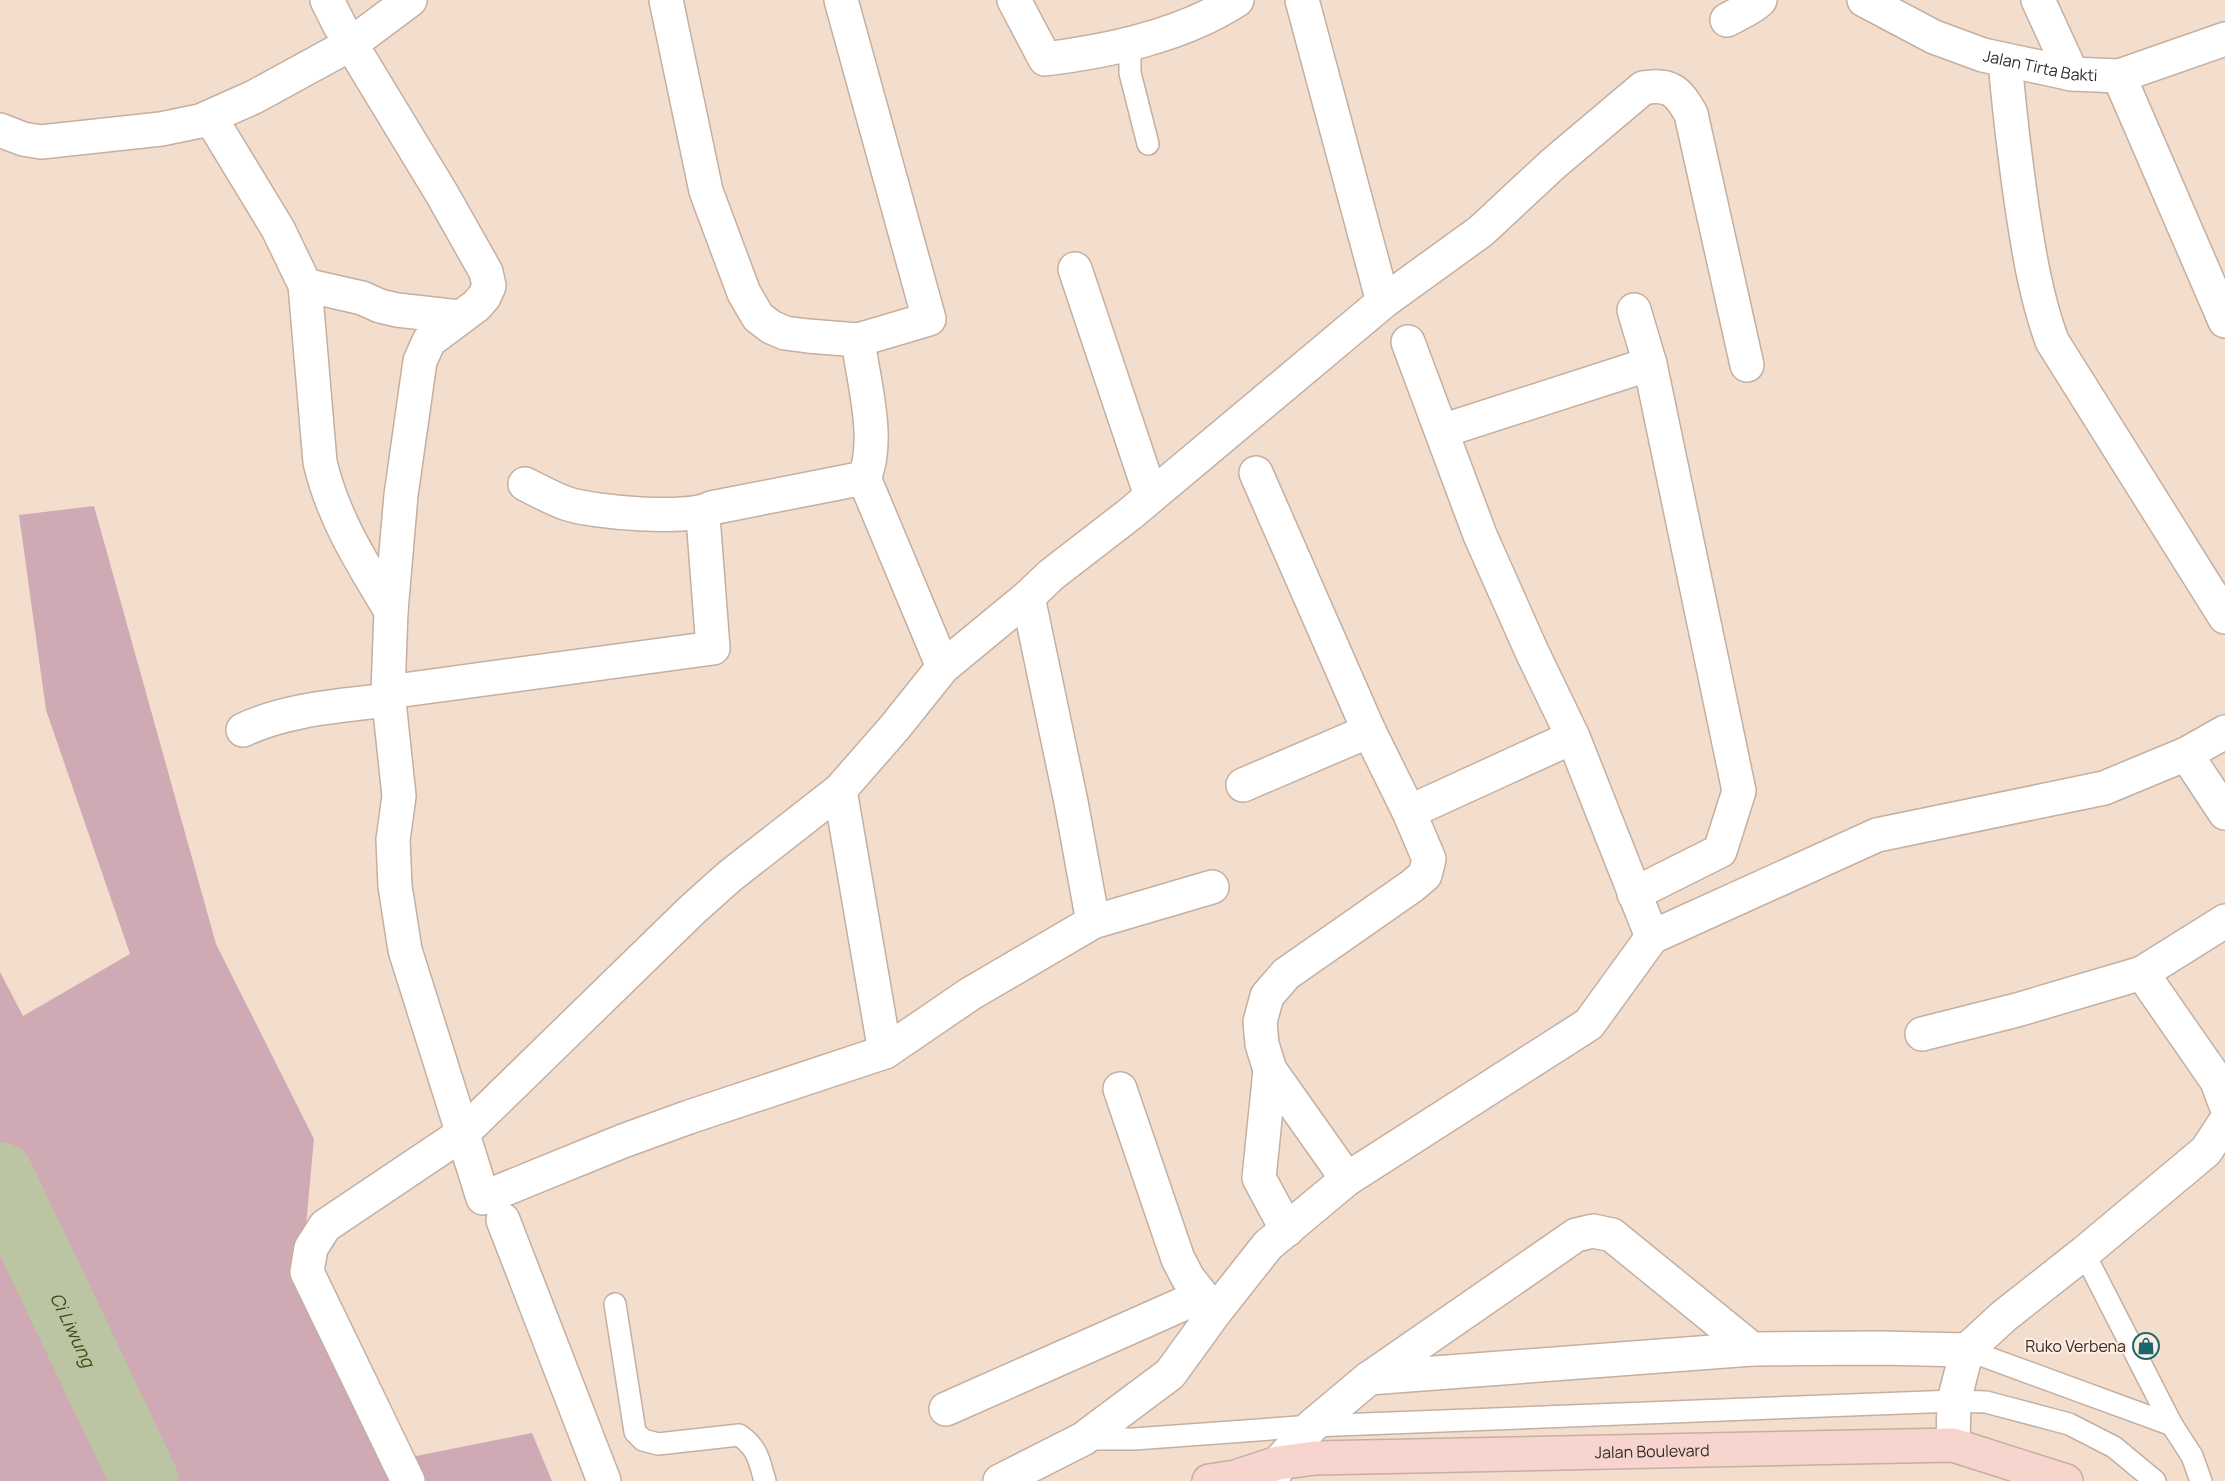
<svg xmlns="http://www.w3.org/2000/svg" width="2225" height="1481" viewBox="0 0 2225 1481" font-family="Manrope,sans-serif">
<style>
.forest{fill:#cfa9b4}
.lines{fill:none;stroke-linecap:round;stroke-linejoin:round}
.river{stroke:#bcc5a3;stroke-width:68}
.lane-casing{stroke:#c4afa0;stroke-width:24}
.street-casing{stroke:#c4afa0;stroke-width:36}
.secondary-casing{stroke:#c4afa0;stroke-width:36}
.lane{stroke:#fff;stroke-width:21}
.street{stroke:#fff;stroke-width:33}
.secondary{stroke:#f8d4cf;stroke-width:33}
.labels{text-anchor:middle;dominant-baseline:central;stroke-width:4.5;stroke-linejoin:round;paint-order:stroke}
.street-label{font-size:16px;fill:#352d27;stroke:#fdecdf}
.poi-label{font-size:16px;fill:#352d27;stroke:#fdecdf;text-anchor:end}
.water-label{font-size:18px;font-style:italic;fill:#3e4811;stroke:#fdecdf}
</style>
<rect width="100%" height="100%" fill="#f3dece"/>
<path class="forest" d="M 94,506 L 216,944 L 314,1139 L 300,1290 L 401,1459 L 532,1433 L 552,1481 L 0,1481 L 0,972 L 23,1016 L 130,954 L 46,710 L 19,515 Z"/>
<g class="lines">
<path class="river" id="s1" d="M 0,1176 L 145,1481"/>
<defs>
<g id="lane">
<path d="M 1130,42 L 1130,73 L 1148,144"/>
<path d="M 2084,1253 L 2172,1425 L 2192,1456 L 2201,1481"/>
<path d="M 615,1304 L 635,1432 L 643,1440 L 658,1444 L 739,1435 C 758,1448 759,1460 765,1481"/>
<path d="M 1967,1350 L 2172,1425"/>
<path d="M 1083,1439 L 1134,1439 L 1312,1426 L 1954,1401 L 1986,1402 L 2069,1424 L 2114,1447 L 2155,1481"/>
</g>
<g id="street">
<path d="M 327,0 L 340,26 L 442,194 L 486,272 L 489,286 L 484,297 L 476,306 L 429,341 L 420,361 L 401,495 L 391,611 L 388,692 L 399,796 L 393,840 L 395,886 L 405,950 L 483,1198 L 623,1141 L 689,1117 L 885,1052 L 970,994 L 1093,922 L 1212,887"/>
<path d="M 841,0 L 929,319 L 858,340"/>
<path d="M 1014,0 L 1045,59 C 1109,51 1182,36 1237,0"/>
<path d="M 1302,0 L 1383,302"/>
<path id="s2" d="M 1864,0 L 1934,37 L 1983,55 L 2072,74 L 2119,76 L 2225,39"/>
<path d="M 2038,0 L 2072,74"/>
<path d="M 1727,20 C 1739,13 1751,9 1760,0"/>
<path d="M 2005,60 C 2009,109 2015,158 2022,207 C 2029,253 2036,297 2052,341 L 2225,617"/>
<path d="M 2119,76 L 2225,321"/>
<path d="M 210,117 L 278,229 L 305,285 L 320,462 C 333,518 362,563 391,611"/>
<path d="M 0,130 L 23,139 L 41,142 L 161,129 L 200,121 L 254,97 L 351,44 L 410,0"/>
<path d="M 1075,269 L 1151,496"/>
<path d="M 305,285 L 362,298 L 380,306 L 397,310 L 459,317"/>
<path d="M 1634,310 L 1650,364 L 1739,791 L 1720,851 L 1634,894"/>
<path d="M 1442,431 L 1650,364"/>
<path d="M 1256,473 L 1369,731 L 1409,812"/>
<path d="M 864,478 L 943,667"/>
<path d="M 525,484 C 539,491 553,499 568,504 C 593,512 688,521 711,508 L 864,478 C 881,441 863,379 858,340 L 808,336 L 785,333 L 771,327 L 758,317 L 744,293 L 706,191 L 666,0"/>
<path d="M 1028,597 L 1071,802 L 1093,922"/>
<path d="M 388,692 L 713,648 L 703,517 L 705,511"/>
<path d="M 243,730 C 287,709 340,706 388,700"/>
<path d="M 1573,737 L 1652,937"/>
<path d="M 2186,754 L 2225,813"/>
<path d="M 1243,785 L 1369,731"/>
<path d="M 840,790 L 885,1052"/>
<path d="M 2225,921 L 2142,973 L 2217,1081 L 2225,1103"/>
<path d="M 1922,1034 L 2017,1010 L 2142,973"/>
<path d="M 1270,1070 L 1259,1178 L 1287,1230"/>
<path d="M 1120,1089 L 1178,1259 L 1188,1278 L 1215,1312"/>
<path d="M 1347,1179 L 1270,1070 L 1262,1044 L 1260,1022 L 1267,996 L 1286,974 L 1412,886 L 1425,875 L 1429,859 L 1409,812 L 1573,737 L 1532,652 L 1480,535 L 1408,342"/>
<path d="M 503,1220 L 604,1481"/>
<path d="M 1369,1378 L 1752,1349"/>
<path d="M 946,1409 L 1201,1296"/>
<path d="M 1953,1445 L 1954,1401 L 1967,1350 L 2004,1316 L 2084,1253 L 2206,1151 L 2225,1122"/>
<path d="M 1273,1480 L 1278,1463 L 1312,1426 L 1368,1379 L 1576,1235 L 1593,1231 L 1612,1235 L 1752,1349 L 1880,1348 L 1967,1350"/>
<path d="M 408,1481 L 307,1272 L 311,1248 L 325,1226 L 462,1134 L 693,909 L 730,876 L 840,790 L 895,727 L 943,667 L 1028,597 L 1051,575 L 1130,514 L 1383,302 L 1481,231 L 1553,164 L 1643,88 C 1670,83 1678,91 1691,114 L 1747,365"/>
<path d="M 1000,1481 L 1083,1439 L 1170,1374 L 1215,1312 L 1268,1245 L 1347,1179 L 1589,1024 L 1652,937 L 1877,835 L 2104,788 L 2186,754 L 2225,732"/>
</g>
<g id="secondary">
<path id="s3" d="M 1209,1481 L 1235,1477 L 1278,1463 L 1315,1458 L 1953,1445 L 2066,1481"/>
</g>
</defs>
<use href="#lane" class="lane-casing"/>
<use href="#street" class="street-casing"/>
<use href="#secondary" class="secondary-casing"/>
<use href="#lane" class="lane"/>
<use href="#street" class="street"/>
<use href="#secondary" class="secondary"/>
</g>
<defs>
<symbol id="shop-ring" viewBox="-11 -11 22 22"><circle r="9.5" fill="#fdecdf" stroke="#1b6670" stroke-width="1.5"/><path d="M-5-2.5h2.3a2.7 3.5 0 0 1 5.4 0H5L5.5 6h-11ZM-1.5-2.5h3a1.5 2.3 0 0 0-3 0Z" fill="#1b6670"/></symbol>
</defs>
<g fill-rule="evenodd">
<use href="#shop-ring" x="2131" y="1331" width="30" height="30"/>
</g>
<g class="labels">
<g class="street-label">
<text stroke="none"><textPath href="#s2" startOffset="190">Jalan Tirta Bakti</textPath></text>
<text stroke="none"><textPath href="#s3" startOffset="446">Jalan Boulevard</textPath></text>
</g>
<g class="poi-label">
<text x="2126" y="1346">Ruko Verbena</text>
</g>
<g class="water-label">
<text stroke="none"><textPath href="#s1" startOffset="170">Ci Liwung</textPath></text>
</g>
</g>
</svg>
